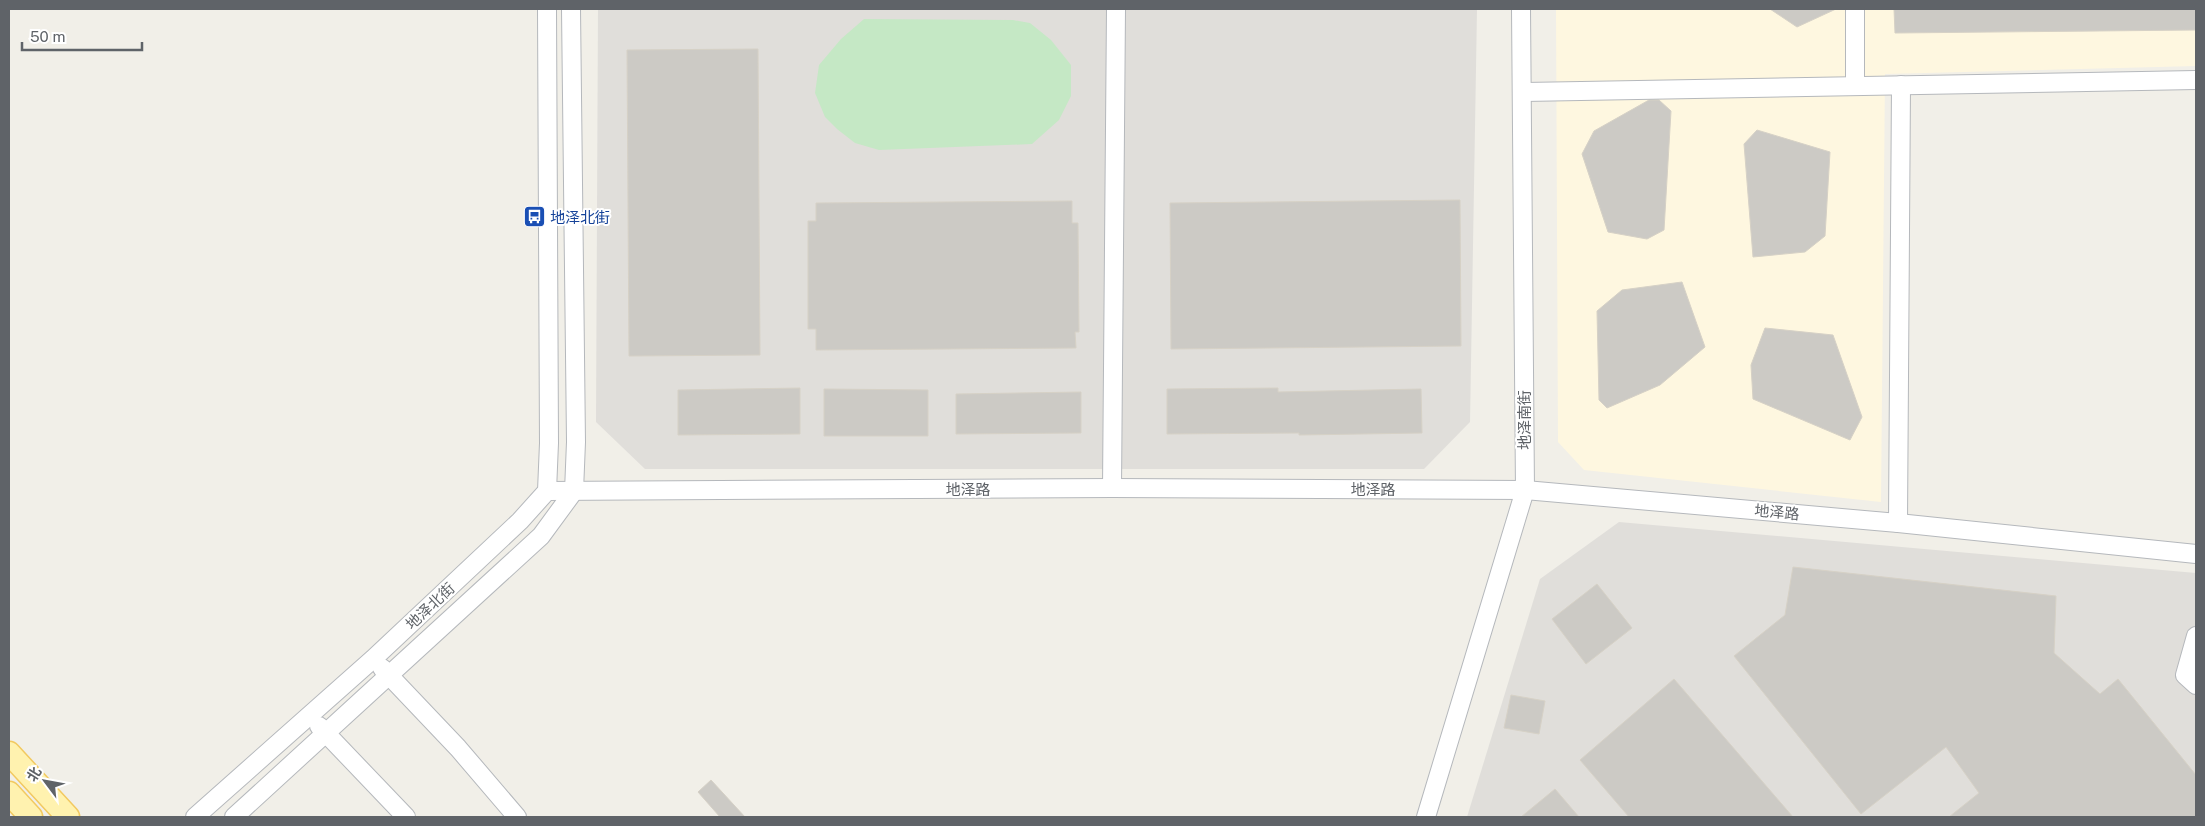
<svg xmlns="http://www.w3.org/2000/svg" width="2205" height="826" viewBox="0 0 2205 826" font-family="'Public Sans','Noto Sans SC',sans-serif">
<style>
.commercial{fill:#fef7e0}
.industrial{fill:#e0deda}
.green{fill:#c5e8c5}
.building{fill:#cccac5;stroke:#d6d1c6}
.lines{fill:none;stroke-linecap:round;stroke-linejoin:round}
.minor-casing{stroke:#b5b8bc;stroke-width:20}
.major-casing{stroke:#f2c960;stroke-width:25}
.minor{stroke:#fff;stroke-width:18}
.major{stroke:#fff2af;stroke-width:22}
.labels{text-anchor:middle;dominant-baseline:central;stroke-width:4;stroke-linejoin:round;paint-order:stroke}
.transit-label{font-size:15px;fill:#164399;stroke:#fff;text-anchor:start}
.street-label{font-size:15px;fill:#5f6368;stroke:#fff}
</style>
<rect width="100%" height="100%" fill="#f1efe8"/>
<path class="commercial" d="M 1556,9 L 2196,9 L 2196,66 L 1885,74 L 1881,502 L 1584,470 L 1558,442 Z"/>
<g class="industrial">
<path d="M 598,9 L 1477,9 L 1470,422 L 1424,469 L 645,469 L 596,422 Z"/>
<path d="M 1619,522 L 2196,573 L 2196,817 L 1467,817 L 1540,579 Z"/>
</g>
<path class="green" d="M 864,19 L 1013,20 L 1030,23 L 1051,40 L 1071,65 L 1071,96 L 1059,120 L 1032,144 L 879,150 L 855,143 L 837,129 L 825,117 L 815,93 L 819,65 L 841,39 Z"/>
<g class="building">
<path d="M 1770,9 L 1836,9 L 1797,27 Z"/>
<path d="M 1894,9 L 2196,9 L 2196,30 L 1895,33 Z"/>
<path d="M 758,49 L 760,355 L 629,356 L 627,50 Z"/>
<path d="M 1649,100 L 1659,100 L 1671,111 L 1664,230 L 1647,239 L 1608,232 L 1582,154 L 1594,131 Z"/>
<path d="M 1757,130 L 1830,152 L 1825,236 L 1805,252 L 1753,257 L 1744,144 Z"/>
<path d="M 1460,200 L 1461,346 L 1171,349 L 1170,203 Z"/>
<path d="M 1072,201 L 1072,223 L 1078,223 L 1079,332 L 1075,332 L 1076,348 L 816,350 L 816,329 L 808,329 L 808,221 L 816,221 L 816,203 Z"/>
<path d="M 1682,282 L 1705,347 L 1660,385 L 1607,408 L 1599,400 L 1597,311 L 1622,290 Z"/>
<path d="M 1765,328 L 1833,335 L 1862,417 L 1850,440 L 1753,399 L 1751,365 Z"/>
<path d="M 800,388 L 800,434 L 678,435 L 678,390 Z"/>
<path d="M 1278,388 L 1278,392 L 1421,389 L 1422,433 L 1299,435 L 1299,433 L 1167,434 L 1167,389 Z"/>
<path d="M 824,389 L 928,390 L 928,436 L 824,436 Z"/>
<path d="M 1081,392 L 1081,433 L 956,434 L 956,394 Z"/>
<path d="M 1793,567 L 2056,596 L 2054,653 L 2100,694 L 2118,679 L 2196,775 L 2196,817 L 1949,817 L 1979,793 L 1946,747 L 1861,814 L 1734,656 L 1785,615 Z"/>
<path d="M 1597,584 L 1632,628 L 1586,664 L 1552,619 Z"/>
<path d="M 1674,679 L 1793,817 L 1629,817 L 1580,760 Z"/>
<path d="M 1511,695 L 1545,701 L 1539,734 L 1504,728 Z"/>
<path d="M 711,780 L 745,817 L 720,817 L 698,792 Z"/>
<path d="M 1555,789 L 1579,817 L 1521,817 Z"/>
</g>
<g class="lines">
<defs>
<g id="minor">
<path d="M 1855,86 L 1855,9"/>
<path d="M 1522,92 L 2196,80"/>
<path d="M 1112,488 L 1116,9"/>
<path d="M 547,491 L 1112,488 L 1525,490 L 1898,523 L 2196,554"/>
<path d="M 1898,523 L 1901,85"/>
<path d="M 2196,636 L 2185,675 L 2196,685"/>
<path d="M 382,668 L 458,748 L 517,817"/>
<path d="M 319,726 L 406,817"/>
<path d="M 195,817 L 373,659 L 520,521 L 547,491 L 549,443 L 547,9"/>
<path d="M 234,817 L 541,536 L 574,491 L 576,442 L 571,9"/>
<path d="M 1426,817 L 1525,490 L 1521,9"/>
</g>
<g id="major">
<path d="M 9,753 L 68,817"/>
<path d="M 9,793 L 31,817"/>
</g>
</defs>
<use href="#minor" class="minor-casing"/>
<use href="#major" class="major-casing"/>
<use href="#minor" class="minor"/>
<use href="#major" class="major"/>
</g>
<defs>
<symbol id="bus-square" viewBox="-11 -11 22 22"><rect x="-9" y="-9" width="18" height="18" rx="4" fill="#1a4fb4" stroke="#fff"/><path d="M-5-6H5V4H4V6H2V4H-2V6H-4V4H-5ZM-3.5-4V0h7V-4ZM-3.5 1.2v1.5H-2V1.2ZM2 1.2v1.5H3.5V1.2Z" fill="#fff"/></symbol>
</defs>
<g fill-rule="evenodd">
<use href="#bus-square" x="522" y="204" width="25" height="25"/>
</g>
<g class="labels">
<g class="transit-label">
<text x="550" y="217">地泽北街</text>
</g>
<g class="street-label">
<text transform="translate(1524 420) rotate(-90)">地泽南街</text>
<text x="968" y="489">地泽路</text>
<text x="1373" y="489">地泽路</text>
<text transform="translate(1777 512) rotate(5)">地泽路</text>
<text transform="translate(430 606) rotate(-43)">地泽北街</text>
</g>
</g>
<rect width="2205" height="826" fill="none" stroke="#5f6368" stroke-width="20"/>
<g transform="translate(45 781) rotate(302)" stroke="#ffffff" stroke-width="4" paint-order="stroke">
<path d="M0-4L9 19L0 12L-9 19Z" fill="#5f6368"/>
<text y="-8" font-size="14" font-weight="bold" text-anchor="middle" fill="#5f6368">北</text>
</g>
<path d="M22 42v8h120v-8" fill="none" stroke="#5f6368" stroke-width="2.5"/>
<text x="30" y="42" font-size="15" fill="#5f6368" stroke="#ffffff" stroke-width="4" paint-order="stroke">50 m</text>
</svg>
